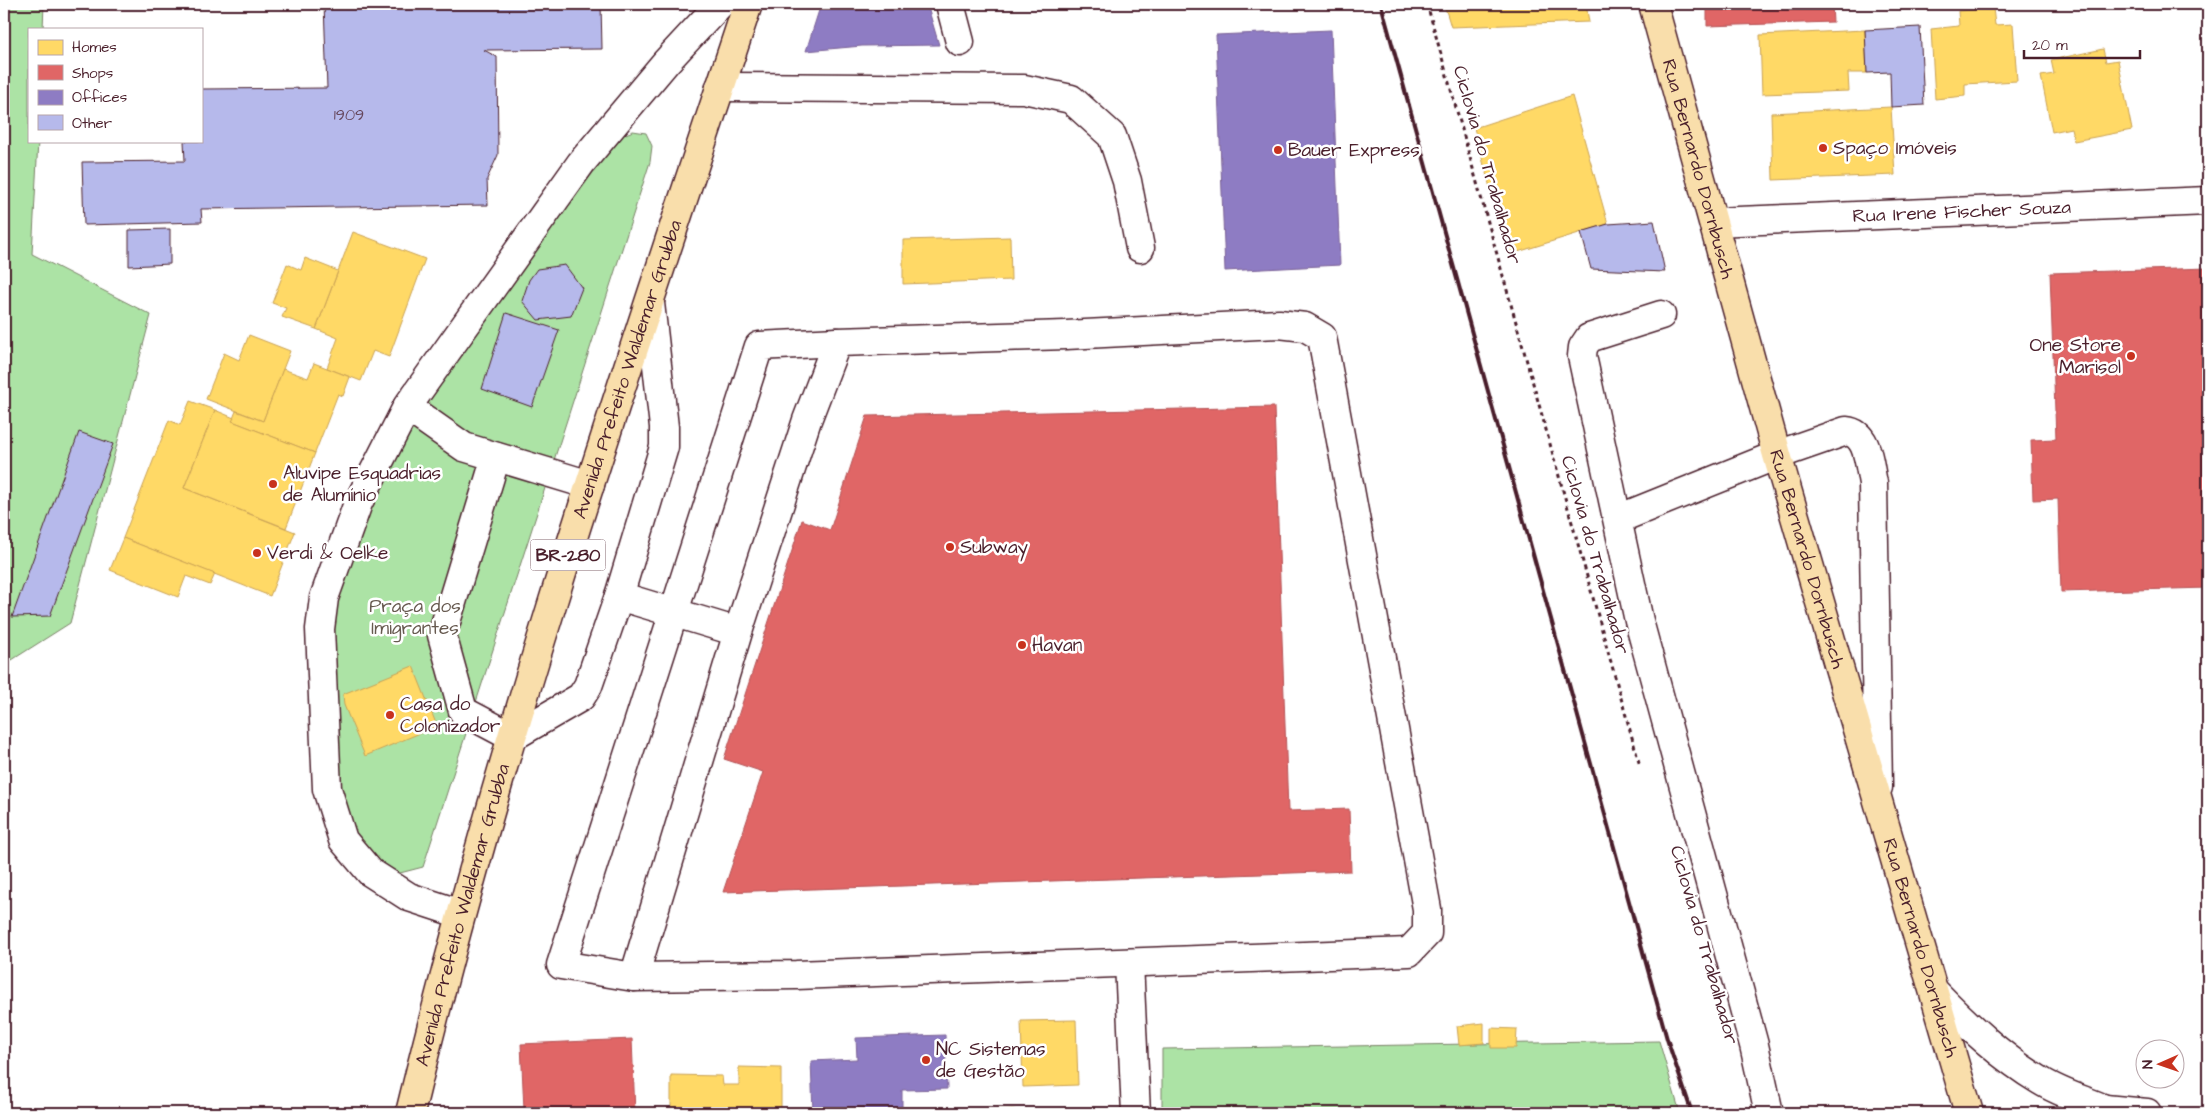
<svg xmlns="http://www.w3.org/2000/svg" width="2212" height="1117" viewBox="0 0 2212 1117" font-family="'Architects Daughter',sans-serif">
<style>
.green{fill:#ace3a5;stroke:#7b8168}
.homes{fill:#ffd966;stroke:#c9a154}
.shops{fill:#e06666;stroke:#b35154}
.offices{fill:#8e7cc3;stroke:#7a6095}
.building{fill:#b6b9eb;stroke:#4a1f2b}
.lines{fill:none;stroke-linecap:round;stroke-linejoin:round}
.minor-casing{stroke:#4a1f2b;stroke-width:31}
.highway-casing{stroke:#4a1f2b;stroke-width:31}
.path{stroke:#4a1f2b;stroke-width:3;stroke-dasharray:4 4;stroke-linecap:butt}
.minor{stroke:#fff;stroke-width:28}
.highway{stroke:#f9deab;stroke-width:28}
.rail{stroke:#4a1f2b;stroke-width:4}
.poi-dot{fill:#c8321e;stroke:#fff;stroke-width:2}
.labels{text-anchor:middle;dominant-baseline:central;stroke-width:5;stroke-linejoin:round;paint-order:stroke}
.number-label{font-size:16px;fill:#65465b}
.shield{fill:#fff;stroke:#80626b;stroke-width:1}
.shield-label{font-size:18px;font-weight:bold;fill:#4a1f2b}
.poi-label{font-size:19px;fill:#4a1f2b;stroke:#fff;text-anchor:start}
.street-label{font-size:19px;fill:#4a1f2b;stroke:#fff}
.park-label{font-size:19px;fill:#675a50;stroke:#fff}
</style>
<rect width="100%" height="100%" fill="#fff"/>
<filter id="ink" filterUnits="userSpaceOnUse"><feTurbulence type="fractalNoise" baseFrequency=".02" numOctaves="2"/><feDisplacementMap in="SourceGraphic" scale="10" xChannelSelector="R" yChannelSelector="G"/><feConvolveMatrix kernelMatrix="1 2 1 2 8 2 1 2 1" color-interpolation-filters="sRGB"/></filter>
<g filter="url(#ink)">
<g class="green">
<path d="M 4,4 L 44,4 L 43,29 L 29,29 L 29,141 L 38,141 L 32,254 L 151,315 L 70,623 L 4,665 Z"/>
<path d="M 633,131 L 646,133 L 652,146 L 650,162 L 423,867 L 400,873 L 388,872 L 345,826 L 334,791 L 333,592 L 387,463 L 436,382 L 610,150 L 621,136 Z"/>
<path d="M 1659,1041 L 1680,1113 L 1162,1113 L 1162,1049 Z"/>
</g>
<g class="homes">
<path d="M 1444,4 L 1586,4 L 1589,22 L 1451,27 Z"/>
<path d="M 1993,8 L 1995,25 L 2013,24 L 2017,81 L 1965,84 L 1965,96 L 1935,99 L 1931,29 L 1959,26 L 1958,11 Z"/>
<path d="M 1865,30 L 1867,73 L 1848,73 L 1849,91 L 1762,94 L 1760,35 Z"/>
<path d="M 2103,49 L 2106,62 L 2118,60 L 2132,130 L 2074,141 L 2071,128 L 2052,132 L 2041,76 L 2054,74 L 2051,60 Z"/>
<path d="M 1572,96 L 1608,224 L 1508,255 L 1474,128 Z"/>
<path d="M 1891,107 L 1895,175 L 1773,180 L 1771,113 Z"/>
<path d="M 353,232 L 425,259 L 389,357 L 373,351 L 361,381 L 327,368 L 338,338 L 316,329 Z"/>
<path d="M 1010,237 L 1011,280 L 903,284 L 903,240 Z"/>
<path d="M 305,258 L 338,271 L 316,329 L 282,317 L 286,308 L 272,303 L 287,264 L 301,270 Z"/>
<path d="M 249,335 L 290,351 L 263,421 L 206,399 L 224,353 L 239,360 Z"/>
<path d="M 314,363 L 350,377 L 343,396 L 338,394 L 315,453 L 232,421 L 236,411 L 263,421 L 283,369 L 308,378 Z"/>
<path d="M 190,401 L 215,410 L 184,488 L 295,532 L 270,596 L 123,538 L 169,420 L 180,425 Z"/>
<path d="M 215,410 L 234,418 L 232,421 L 315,453 L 286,528 L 184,488 Z"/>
<path d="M 123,538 L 215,574 L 210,585 L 186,576 L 178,597 L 110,570 Z"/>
<path d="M 413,666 L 437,726 L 365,756 L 344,705 L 343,694 Z"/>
<path d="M 1076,1020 L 1078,1085 L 1023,1087 L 1021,1021 Z"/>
<path d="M 1484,1023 L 1484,1043 L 1459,1045 L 1457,1026 Z"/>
<path d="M 1491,1028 L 1517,1029 L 1516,1048 L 1491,1048 Z"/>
<path d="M 739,1067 L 781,1068 L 781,1113 L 671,1113 L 671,1075 L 722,1076 L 723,1085 L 739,1085 Z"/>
<path d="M 1015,1110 L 1015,1113 L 956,1113 L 956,1111 Z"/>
</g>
<g class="shops">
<path d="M 1707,4 L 1832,4 L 1833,22 L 1707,26 Z"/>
<path d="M 2208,268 L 2208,588 L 2061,592 L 2058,499 L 2033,500 L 2031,440 L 2056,439 L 2050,273 Z"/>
<path d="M 1274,407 L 1288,811 L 1349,809 L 1351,871 L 723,892 L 763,772 L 724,759 L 802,520 L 830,530 L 867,416 Z"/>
<path d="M 632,1039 L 635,1113 L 515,1113 L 515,1110 L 524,1110 L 521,1044 Z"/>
</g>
<g class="offices">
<path d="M 821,4 L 927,4 L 939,45 L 862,46 L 806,51 Z"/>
<path d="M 1331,30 L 1340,265 L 1225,271 L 1216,35 Z"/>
<path d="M 945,1035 L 947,1089 L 902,1090 L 902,1113 L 813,1113 L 811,1061 L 857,1059 L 856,1038 Z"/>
</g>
<g class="building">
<path d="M 324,4 L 601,4 L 602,49 L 484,50 L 497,57 L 498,155 L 487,179 L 488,205 L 201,209 L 202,222 L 84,225 L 82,162 L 185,161 L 184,141 L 201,141 L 201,89 L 327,88 Z"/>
<path d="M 1920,27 L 1924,105 L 1891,107 L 1890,72 L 1867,73 L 1865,30 Z"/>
<path d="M 1654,221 L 1665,272 L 1591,269 L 1581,232 L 1608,224 Z"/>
<path d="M 170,229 L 170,264 L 129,266 L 129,230 Z"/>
<path d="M 565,265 L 582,288 L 571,316 L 538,320 L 522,301 L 529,280 L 537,269 Z"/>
<path d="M 506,313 L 559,330 L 532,407 L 482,389 Z"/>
<path d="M 79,432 L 113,444 L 50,616 L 12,617 Z"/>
</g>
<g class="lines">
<defs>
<g id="minor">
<path d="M 950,4 L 960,42"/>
<path d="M 720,87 L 1024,89 L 1071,99 L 1112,136 L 1127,181 L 1140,248"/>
<path id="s1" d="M 1714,222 L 2208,201"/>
<path d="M 1661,315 L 1589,338 L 1583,347 L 1582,356 L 1639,621 L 1754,1045 L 1769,1113"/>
<path d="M 407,407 L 464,447 L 590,485"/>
<path d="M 496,457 L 442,635 L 463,711 L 512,737 L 581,697 L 588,686 L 619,596 L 664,447 L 664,427 L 650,303"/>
<path d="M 1618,519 L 1777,455 L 1846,431 C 1869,433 1869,466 1873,483 L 1878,787"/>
<path d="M 619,596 L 738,632 L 634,977 L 796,975 L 1409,952 L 1427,933 L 1427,909 L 1322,337 L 1305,327 L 1279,324 L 1066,335 L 837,342 L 807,420 L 738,632"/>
<path d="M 461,914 L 409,897 L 370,872 L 343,840 L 327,789 L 320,629 L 324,598 L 358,503 L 407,407 L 581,163 L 666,62 L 720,4"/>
<path d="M 1129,963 L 1136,1113"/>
<path d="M 634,977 L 561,965 L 759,346 L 837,342"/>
<path d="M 1935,992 C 1968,1026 2001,1057 2041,1081 C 2060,1093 2084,1100 2105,1109"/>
<path d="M 2088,1113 L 2105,1109 L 2147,1113"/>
</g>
<g id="highway">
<path id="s2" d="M 1653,4 L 1777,455 L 1969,1113"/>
<path id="s3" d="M 410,1113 C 501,737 626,371 748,4"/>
</g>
</defs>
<use href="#minor" class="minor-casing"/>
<use href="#highway" class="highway-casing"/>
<path class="path" d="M 1427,4 L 1640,766"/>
<use href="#minor" class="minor"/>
<use href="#highway" class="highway"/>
<path class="rail" d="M 1381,4 L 1667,1039 L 1692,1113"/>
</g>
</g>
<g class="poi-dot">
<circle cx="1823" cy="148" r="5"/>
<circle cx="1278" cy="150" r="5"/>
<circle cx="2131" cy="356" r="5"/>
<circle cx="273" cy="484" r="5"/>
<circle cx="950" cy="547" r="5"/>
<circle cx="257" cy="553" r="5"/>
<circle cx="1022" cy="645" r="5"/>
<circle cx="390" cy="715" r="5"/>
<circle cx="926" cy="1060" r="5"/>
</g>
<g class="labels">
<g class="number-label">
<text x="349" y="115">1909</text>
</g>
<rect class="shield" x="530.5" y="539.5" width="75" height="31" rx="4"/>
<g class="shield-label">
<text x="568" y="555">BR-280</text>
</g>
<g class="poi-label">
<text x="1833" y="148">Spaço Imóveis</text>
<text x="1288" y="150">Bauer Express</text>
<text x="2121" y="345" text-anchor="end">One Store<tspan x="2121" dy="22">Marisol</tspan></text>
<text x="283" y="473">Aluvipe Esquadrias<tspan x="283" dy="22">de Alumínio</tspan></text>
<text x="960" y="547">Subway</text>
<text x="267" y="553">Verdi &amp; Oelke</text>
<text x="1032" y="645">Havan</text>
<text x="400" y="704">Casa do<tspan x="400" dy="22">Colonizador</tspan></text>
<text x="936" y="1049">NC Sistemas<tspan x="936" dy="22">de Gestão</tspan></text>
</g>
<g class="street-label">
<text transform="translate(1487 165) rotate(74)">Ciclovia do Trabalhador</text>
<text stroke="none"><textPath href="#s2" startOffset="171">Rua Bernardo Dornbusch</textPath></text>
<text stroke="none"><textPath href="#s1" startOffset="248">Rua Irene Fischer Souza</textPath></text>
<text stroke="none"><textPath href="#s3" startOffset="775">Avenida Prefeito Waldemar Grubba</textPath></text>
<text transform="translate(1595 555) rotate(74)">Ciclovia do Trabalhador</text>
<text stroke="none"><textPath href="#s2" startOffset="576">Rua Bernardo Dornbusch</textPath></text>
<text stroke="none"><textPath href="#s3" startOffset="205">Avenida Prefeito Waldemar Grubba</textPath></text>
<text transform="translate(1704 945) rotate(74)">Ciclovia do Trabalhador</text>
<text stroke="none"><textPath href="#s2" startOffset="981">Rua Bernardo Dornbusch</textPath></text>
</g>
<g class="park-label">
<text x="415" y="606">Praça dos<tspan x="415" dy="22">Imigrantes</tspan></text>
</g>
</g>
<rect width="2212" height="1117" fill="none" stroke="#fff" stroke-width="20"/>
<rect x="10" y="10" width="2192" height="1097" fill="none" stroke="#4a1f2b" stroke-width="2" filter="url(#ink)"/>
<rect x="28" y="28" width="175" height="115" fill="#ffffff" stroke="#b7a5aa"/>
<rect x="38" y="40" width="25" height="15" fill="#ffd966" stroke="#b7a5aa"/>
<text x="72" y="52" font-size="15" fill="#4a1f2b">Homes</text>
<rect x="38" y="65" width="25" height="15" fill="#e06666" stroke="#b7a5aa"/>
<text x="72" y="78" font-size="15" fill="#4a1f2b">Shops</text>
<rect x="38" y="90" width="25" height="15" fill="#8e7cc3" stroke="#b7a5aa"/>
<text x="72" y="102" font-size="15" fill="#4a1f2b">Offices</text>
<rect x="38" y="115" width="25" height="15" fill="#b6b9eb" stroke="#b7a5aa"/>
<text x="72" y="128" font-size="15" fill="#4a1f2b">Other</text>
<g transform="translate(2160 1064) rotate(268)"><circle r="24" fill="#ffffff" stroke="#b7a5aa"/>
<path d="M0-4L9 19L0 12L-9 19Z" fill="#c8321e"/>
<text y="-8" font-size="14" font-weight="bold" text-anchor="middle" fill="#4a1f2b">N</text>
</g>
<path d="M2024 50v8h116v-8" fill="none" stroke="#4a1f2b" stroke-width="2.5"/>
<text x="2032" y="50" font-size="15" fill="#4a1f2b" stroke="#ffffff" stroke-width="4" paint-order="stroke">20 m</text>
</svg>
